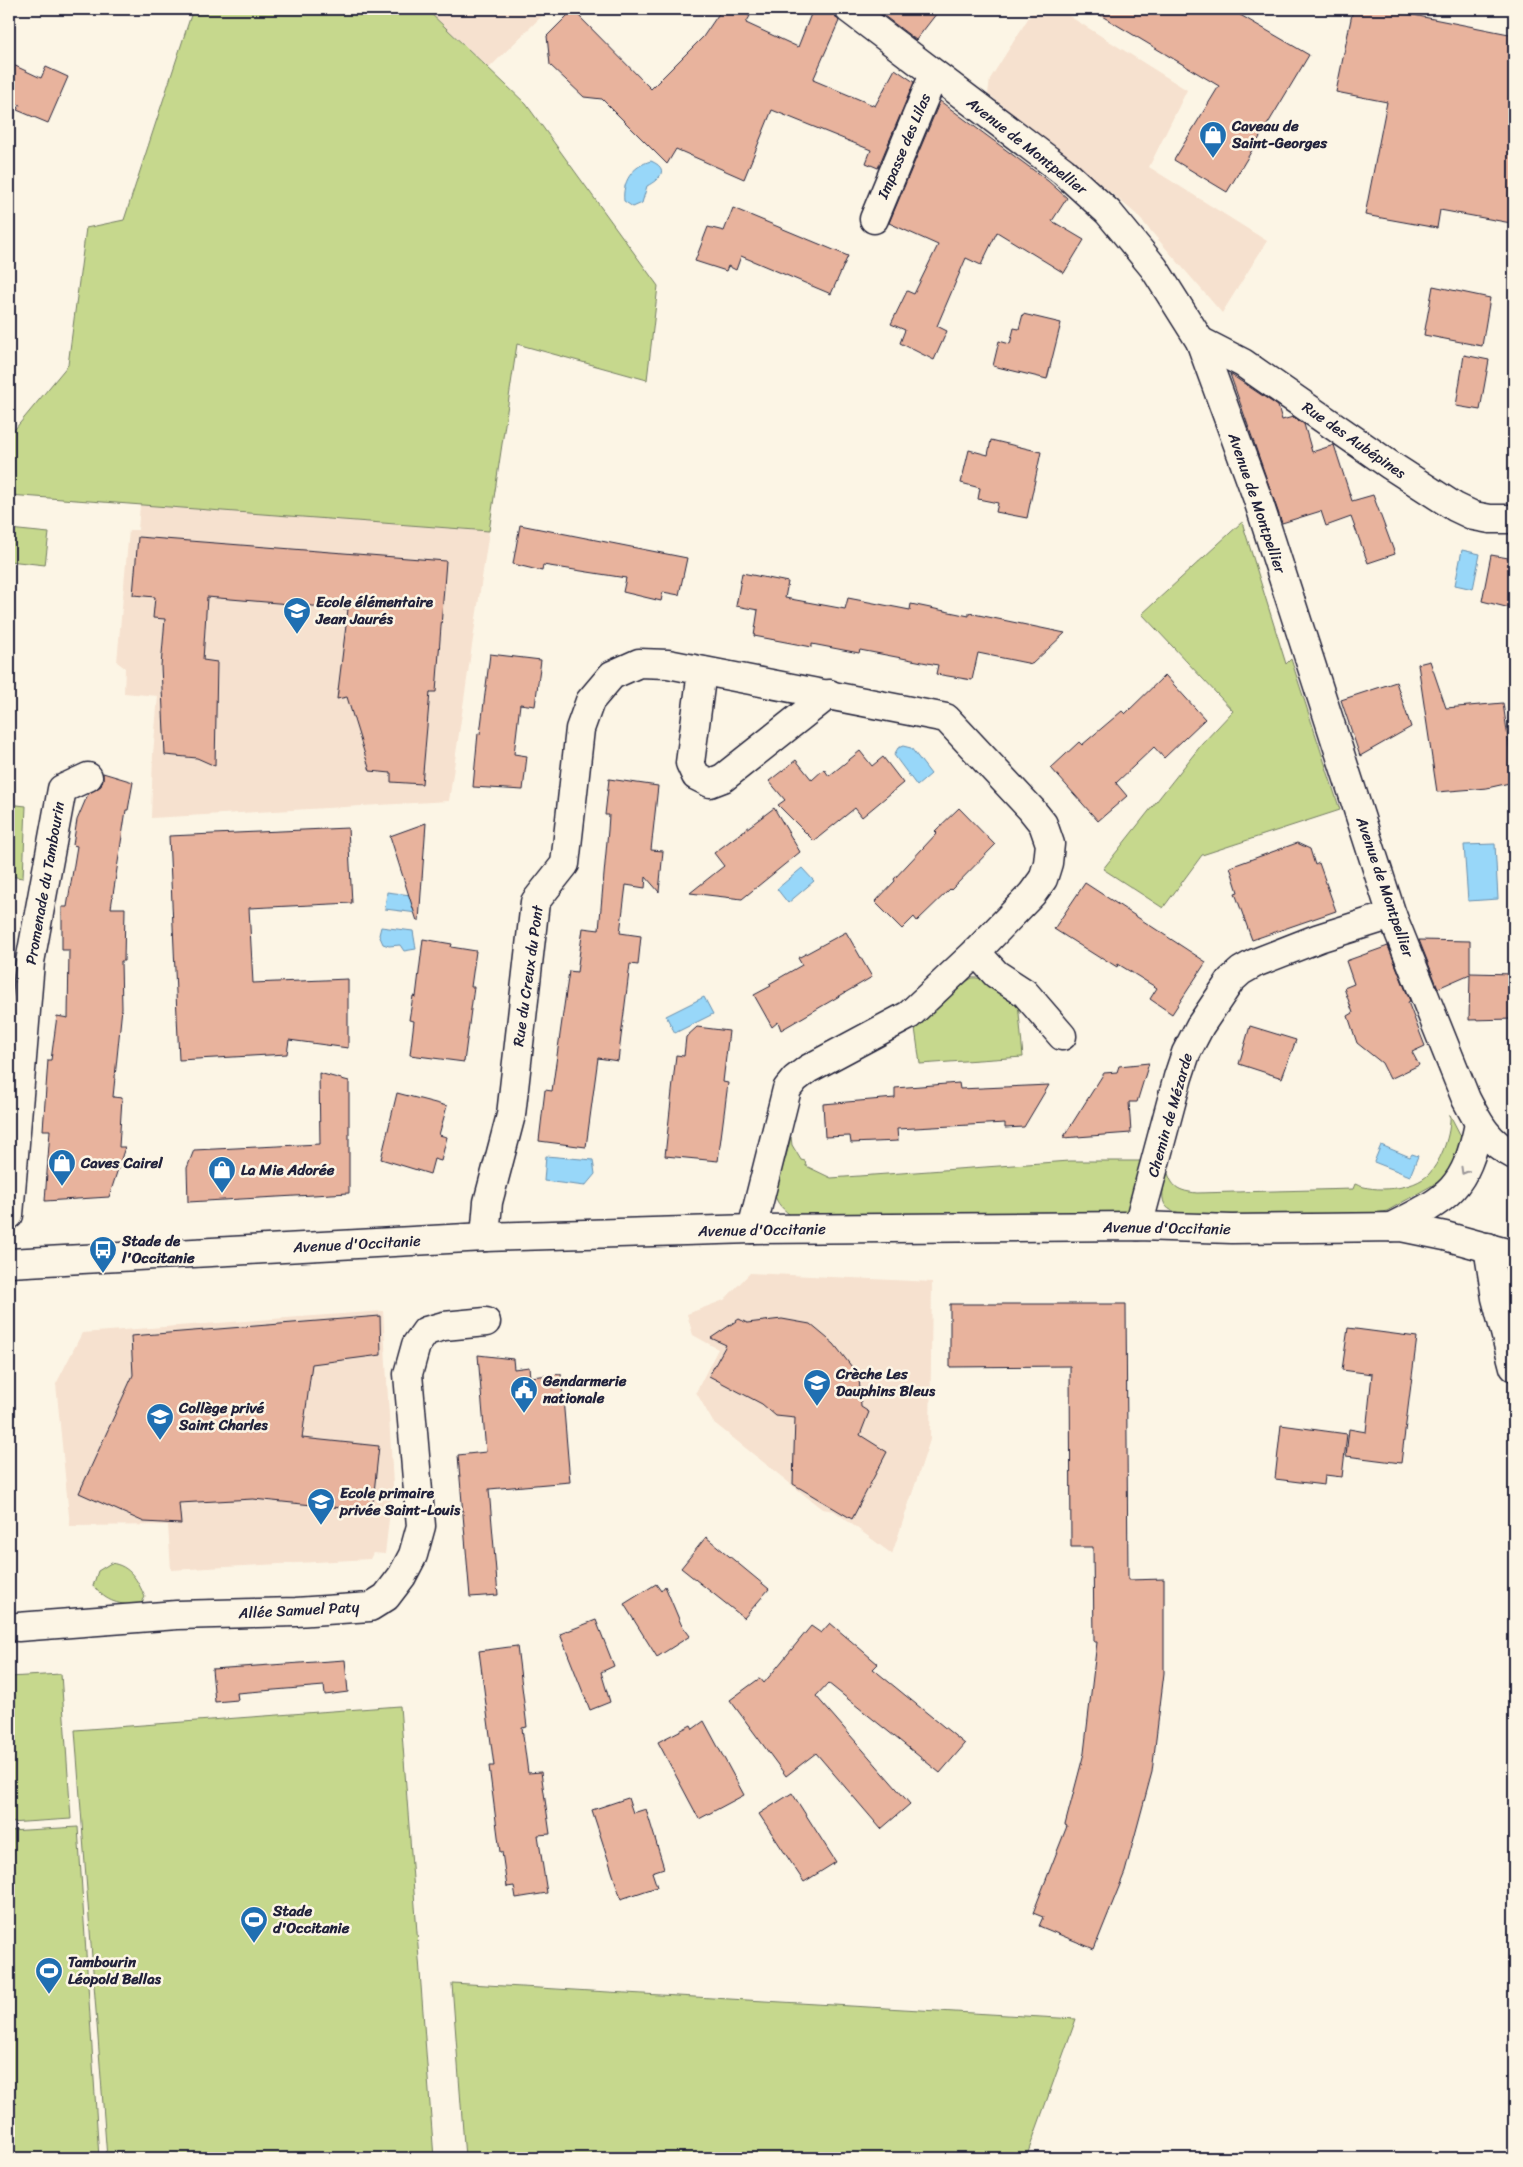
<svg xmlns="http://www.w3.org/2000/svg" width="1523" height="2167" viewBox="0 0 1523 2167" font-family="Sriracha,sans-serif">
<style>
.built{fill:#f6e1cf}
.green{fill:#c6d88d;stroke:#747d64}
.water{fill:#98d7f9;stroke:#698fad}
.building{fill:#e8b39d;stroke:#22223b}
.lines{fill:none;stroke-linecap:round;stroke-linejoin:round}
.minor-casing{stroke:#22223b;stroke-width:31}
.minor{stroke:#fcf5e5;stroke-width:28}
.oneway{stroke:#9a9698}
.labels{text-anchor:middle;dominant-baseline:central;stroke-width:5;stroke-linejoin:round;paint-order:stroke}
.poi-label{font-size:15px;font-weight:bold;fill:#22223b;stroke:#fcf5e5;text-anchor:start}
.street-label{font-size:15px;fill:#22223b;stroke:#fcf5e5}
</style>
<rect width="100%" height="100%" fill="#fcf5e5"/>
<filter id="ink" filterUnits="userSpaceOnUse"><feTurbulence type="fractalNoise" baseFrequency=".02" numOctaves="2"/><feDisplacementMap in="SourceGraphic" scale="10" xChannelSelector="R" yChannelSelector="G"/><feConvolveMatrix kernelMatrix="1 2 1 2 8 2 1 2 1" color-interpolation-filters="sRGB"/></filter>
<g filter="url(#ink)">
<g class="built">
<path d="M 426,9 L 549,9 L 489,68 Z"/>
<path d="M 1034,9 L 1058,9 L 1187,90 L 1149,167 L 1267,241 L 1222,313 L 1136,214 L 1066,155 L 988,94 L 990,79 Z"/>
<path d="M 140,505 L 489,531 L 449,801 L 151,818 L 153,754 L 158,696 L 124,693 L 125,668 L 117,662 L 129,530 L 138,530 Z"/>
<path d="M 750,1273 L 932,1282 L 930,1440 L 892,1554 L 834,1511 L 822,1509 L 713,1422 L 696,1392 L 718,1349 L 693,1335 L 687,1314 L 724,1300 Z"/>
<path d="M 383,1311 L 393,1485 L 385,1554 L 373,1553 L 370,1559 L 171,1570 L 168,1525 L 70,1526 L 56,1384 L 82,1333 Z"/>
</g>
<g class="green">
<path d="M 193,9 L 426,9 L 526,104 L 658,286 L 647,380 L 517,344 L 489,531 L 9,495 L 9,432 L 15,429 L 68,365 L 86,228 L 124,220 Z"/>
<path d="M 1242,522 L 1286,664 L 1291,659 L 1340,810 L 1202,855 L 1163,908 L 1103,869 L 1202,744 L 1233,711 L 1142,614 Z"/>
<path d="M 9,529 L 49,533 L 45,565 L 9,561 Z"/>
<path d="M 9,804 L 26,806 L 23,878 L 9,876 Z"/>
<path d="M 972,978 C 988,976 1005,993 1018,1002 L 1023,1057 L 920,1064 L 915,1028 L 959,986 Z"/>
<path d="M 1450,1115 L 1465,1144 L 1445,1178 L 1387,1211 L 1376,1213 L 1202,1215 C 1163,1213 1157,1209 1167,1170 C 1172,1188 1179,1191 1197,1193 L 1353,1189 L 1355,1184 C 1374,1193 1414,1190 1429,1174 C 1442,1159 1451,1134 1450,1115 Z"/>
<path d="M 791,1137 L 792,1145 L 801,1160 L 805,1161 L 806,1166 L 831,1178 L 1069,1161 L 1145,1161 L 1130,1213 L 794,1218 C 771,1200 771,1194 782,1168 C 786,1158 788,1148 791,1137 Z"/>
<path d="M 111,1563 C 131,1566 137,1580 145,1597 L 140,1606 C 118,1604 108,1603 93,1586 L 98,1571 Z"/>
<path d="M 61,1674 L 71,1819 L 9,1823 L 9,1677 Z"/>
<path d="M 400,1706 L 434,2158 L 107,2158 L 75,1730 Z"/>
<path d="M 78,1827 L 99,2158 L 9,2158 L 9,1831 Z"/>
<path d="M 452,1984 L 452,1983 L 1076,2019 L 1026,2158 L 465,2158 Z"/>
</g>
<g class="water">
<path d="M 651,161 C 670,169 660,179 647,186 L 642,203 L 633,207 L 624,201 C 622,182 632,166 651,161 Z"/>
<path d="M 1462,550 L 1480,554 L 1473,589 L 1455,585 Z"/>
<path d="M 903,746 L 911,748 L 931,774 L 917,786 L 894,755 L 898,748 Z"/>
<path d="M 1495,844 L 1498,899 L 1468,901 L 1464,845 Z"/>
<path d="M 802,868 L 814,881 L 788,903 L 777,889 Z"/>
<path d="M 387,892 L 419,896 L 417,913 L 385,909 Z"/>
<path d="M 381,927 L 413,931 L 416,949 L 404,951 L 400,945 L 389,946 L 383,944 L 379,935 Z"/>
<path d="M 704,997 L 713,1014 L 675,1033 L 666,1016 Z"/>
<path d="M 1381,1145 L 1410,1157 L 1412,1154 L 1418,1156 L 1410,1176 L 1374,1162 Z"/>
<path d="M 546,1156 L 593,1160 L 595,1174 L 585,1186 L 544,1181 Z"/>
</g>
<g class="building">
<path d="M 722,9 L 735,9 L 750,16 L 746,23 L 798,47 L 813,9 L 834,9 L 835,16 L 839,21 L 813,80 L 875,106 L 895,69 L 914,82 L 878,168 L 866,163 L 871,150 L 772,110 L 744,179 L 676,149 L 667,164 L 602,99 L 584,97 L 550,65 L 547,36 L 573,10 L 651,89 L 703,37 Z"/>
<path d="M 875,9 L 940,9 L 916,40 Z"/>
<path d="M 1090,9 L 1230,9 L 1309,55 L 1227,192 L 1174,160 L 1219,86 Z"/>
<path d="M 1353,9 L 1383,9 L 1514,35 L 1514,204 L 1511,223 L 1440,210 L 1437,228 L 1365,215 L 1387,102 L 1336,92 Z"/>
<path d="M 9,63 L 41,78 L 46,67 L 68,77 L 48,123 L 17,110 L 20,105 L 9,100 Z"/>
<path d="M 940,101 L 1048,181 L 1067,198 L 1052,221 L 1084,240 L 1064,273 L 997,232 L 981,265 L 966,258 L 937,326 L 947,331 L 934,360 L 900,343 L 905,330 L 891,324 L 907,291 L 914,294 L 938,245 L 889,223 Z"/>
<path d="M 733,208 L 848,256 L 831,294 L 741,256 L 736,270 L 728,266 L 726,271 L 695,261 L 708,227 L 724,231 Z"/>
<path d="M 1433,286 L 1490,298 L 1482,346 L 1424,335 Z"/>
<path d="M 1023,314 L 1061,323 L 1047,379 L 993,366 L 999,341 L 1010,344 L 1014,328 L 1019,329 Z"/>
<path d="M 1464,355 L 1489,360 L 1480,410 L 1456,406 Z"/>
<path d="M 1230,374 L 1278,406 L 1282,420 L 1293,417 L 1304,424 L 1312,452 L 1334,445 L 1352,501 L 1373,495 L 1395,554 L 1368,563 L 1351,517 L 1326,526 L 1321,511 L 1282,523 Z"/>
<path d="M 991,440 L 1041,452 L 1027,518 L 996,512 L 998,503 L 978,499 L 980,488 L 961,483 L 969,450 L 988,455 Z"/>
<path d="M 520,525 L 687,558 L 679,595 L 663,592 L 661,601 L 623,592 L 626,578 L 543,565 L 542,571 L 513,564 Z"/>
<path d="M 138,537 L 446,561 L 436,692 L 430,692 L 422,784 L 391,782 L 391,773 L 370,771 L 347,697 L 337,699 L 348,609 L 207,597 L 203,660 L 217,662 L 215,766 L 197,758 L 165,755 L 161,666 L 165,619 L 153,618 L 155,597 L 133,595 Z"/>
<path d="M 1491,555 L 1514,559 L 1514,609 L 1482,601 Z"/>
<path d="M 742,573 L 788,582 L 785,598 L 845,609 L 848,598 L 910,610 L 911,604 L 969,616 L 969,613 L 1065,633 L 1032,664 L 978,653 L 972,680 L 936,674 L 938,665 L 860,650 L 859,653 L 812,644 L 812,647 L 754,636 L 758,610 L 736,606 Z"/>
<path d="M 490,654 L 541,660 L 535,706 L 520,704 L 514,754 L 527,756 L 523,790 L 473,787 L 478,733 L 480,734 Z"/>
<path d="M 1430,661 L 1446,708 L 1503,703 L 1511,759 L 1514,758 L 1514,782 L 1487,788 L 1437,792 L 1418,664 Z"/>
<path d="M 1165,675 L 1205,719 L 1164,758 L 1154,747 L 1116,783 L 1127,796 L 1098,821 L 1051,768 L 1079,742 L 1082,745 L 1122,711 L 1125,714 Z"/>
<path d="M 1396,682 L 1411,727 L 1360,756 L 1341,700 Z"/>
<path d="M 860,751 L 872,766 L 883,757 L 903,783 L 862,817 L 855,808 L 814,841 L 778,805 L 785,800 L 769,781 L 796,760 L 812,780 L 824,769 L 829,776 Z"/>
<path d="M 103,773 L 133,782 L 128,810 L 126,810 L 111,908 L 125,908 L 124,961 L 121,961 L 122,1008 L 113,1097 L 122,1098 L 119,1147 L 125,1147 L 109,1197 L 45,1201 L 50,1130 L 43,1130 L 48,1060 L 51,1060 L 57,1016 L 68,1018 L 69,950 L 62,950 L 62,907 L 67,907 L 77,846 L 73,845 L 77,820 L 88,794 L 101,786 L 103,779 Z"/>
<path d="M 609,779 L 658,786 L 651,850 L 663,851 L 659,892 L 646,877 L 645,888 L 626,885 L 620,933 L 641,936 L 638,965 L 630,964 L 618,1061 L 598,1058 L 586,1147 L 539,1141 L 545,1090 L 552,1091 L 569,971 L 577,972 L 583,928 L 599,930 L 608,830 L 609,815 L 605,815 Z"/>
<path d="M 774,808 L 800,852 L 742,899 L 690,893 L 724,866 L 714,853 Z"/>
<path d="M 959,808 L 995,845 L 951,890 L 950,889 L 917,921 L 914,917 L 902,929 L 875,902 L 895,881 L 894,879 L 937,833 L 935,831 Z"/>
<path d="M 426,823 L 419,921 L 417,921 L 390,836 Z"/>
<path d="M 348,828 L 352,903 L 249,908 L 253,983 L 348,979 L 348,1048 L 289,1040 L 287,1054 L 179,1060 L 169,836 Z"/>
<path d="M 1297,843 L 1310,849 L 1315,865 L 1319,863 L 1336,911 L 1252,940 L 1235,893 L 1238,892 L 1230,867 Z"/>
<path d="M 1085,883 L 1206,962 L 1172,1014 L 1150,999 L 1157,988 L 1118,964 L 1117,967 L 1101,957 L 1100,958 L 1054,929 Z"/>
<path d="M 846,932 L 872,977 L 781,1030 L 778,1022 L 772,1027 L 754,995 L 771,986 L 769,984 L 802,965 L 798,958 Z"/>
<path d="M 423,939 L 452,944 L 451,947 L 476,951 L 471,987 L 474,987 L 464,1062 L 410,1055 L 414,1021 L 409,1020 L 413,996 L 416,997 Z"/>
<path d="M 1419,940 L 1470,941 L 1470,973 L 1514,974 L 1514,1019 L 1469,1020 L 1470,974 L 1438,988 Z"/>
<path d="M 1388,946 L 1410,1001 L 1408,1002 L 1425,1046 L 1412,1052 L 1419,1065 L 1390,1079 L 1382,1063 L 1357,1043 L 1348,1016 L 1353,1013 L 1344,988 L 1354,984 L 1346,961 Z"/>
<path d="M 1250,1026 L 1296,1040 L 1282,1078 L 1239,1064 Z"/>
<path d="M 697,1027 L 729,1031 L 723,1082 L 728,1083 L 718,1161 L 665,1156 L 676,1055 L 684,1056 L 686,1037 Z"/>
<path d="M 1149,1063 L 1137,1102 L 1129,1102 L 1131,1133 L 1063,1138 L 1104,1073 L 1117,1072 L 1119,1066 Z"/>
<path d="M 319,1073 L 349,1081 L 349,1193 L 188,1202 L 187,1168 L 194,1150 L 320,1144 Z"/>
<path d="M 959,1083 L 960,1089 L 1049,1085 L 1024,1127 L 1005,1128 L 1005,1123 L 897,1129 L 898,1141 L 851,1143 L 850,1136 L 825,1137 L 823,1104 L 895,1098 L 895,1088 Z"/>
<path d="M 397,1093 L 447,1106 L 439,1135 L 447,1137 L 441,1161 L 434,1159 L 430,1174 L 381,1159 Z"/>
<path d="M 950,1304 L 1126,1304 L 1128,1580 L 1164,1579 L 1164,1673 L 1152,1772 L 1125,1872 L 1094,1949 L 1039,1926 L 1043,1917 L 1033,1913 L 1067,1826 L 1065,1825 L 1084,1753 L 1097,1642 L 1094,1642 L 1093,1547 L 1071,1547 L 1070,1366 L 950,1367 Z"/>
<path d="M 380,1316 L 381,1355 L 312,1364 L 302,1438 L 379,1446 L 372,1511 L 253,1499 L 179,1503 L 181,1524 L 144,1522 L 79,1493 L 133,1375 L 131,1336 Z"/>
<path d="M 739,1319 L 747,1323 L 782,1319 L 810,1324 L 834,1344 L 859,1376 L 861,1407 L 869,1412 L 860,1435 L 887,1452 L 852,1519 L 793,1484 L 795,1418 L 776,1416 L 762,1404 L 709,1376 L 726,1345 L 711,1338 Z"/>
<path d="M 1348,1328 L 1417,1337 L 1401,1463 L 1346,1456 L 1349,1429 L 1366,1432 L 1372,1374 L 1342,1370 Z"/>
<path d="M 478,1355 L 513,1359 L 514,1369 L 529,1367 L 530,1377 L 561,1374 L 570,1482 L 489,1489 L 498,1595 L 470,1597 L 458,1455 L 486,1452 Z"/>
<path d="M 1281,1425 L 1347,1434 L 1342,1477 L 1325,1475 L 1324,1485 L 1275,1479 Z"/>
<path d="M 706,1537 L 769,1589 L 744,1618 L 681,1568 Z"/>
<path d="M 656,1584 L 661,1591 L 665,1586 L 681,1624 L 690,1636 L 657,1657 L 624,1604 Z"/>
<path d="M 596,1620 L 614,1666 L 601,1672 L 610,1702 L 590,1710 L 560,1634 Z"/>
<path d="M 830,1623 L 878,1664 L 873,1669 L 965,1744 L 940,1773 L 828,1683 L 816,1696 L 910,1804 L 881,1829 L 816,1753 L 786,1776 L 730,1700 L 760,1678 L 764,1683 L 811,1626 L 821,1633 Z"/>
<path d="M 517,1646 L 527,1727 L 522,1728 L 528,1773 L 541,1772 L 550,1834 L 538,1835 L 547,1893 L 516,1898 L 514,1886 L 507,1887 L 502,1852 L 500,1852 L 489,1766 L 494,1766 L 479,1651 Z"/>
<path d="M 345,1660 L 348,1692 L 325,1695 L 324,1686 L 237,1693 L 238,1700 L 215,1702 L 212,1669 Z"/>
<path d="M 704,1721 L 744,1795 L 699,1819 L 658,1742 L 691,1725 L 693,1729 Z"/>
<path d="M 792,1793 L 836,1862 L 804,1882 L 759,1814 Z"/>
<path d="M 628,1798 L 633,1813 L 646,1809 L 664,1868 L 652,1872 L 657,1887 L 621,1899 L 592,1810 Z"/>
</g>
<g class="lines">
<defs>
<g id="minor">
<path d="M 849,9 L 1063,171 L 1108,212 L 1154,268 L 1200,341 L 1257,497 L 1392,915 L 1466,1099 C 1479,1124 1488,1142 1514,1155"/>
<path d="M 874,219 L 934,74"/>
<path d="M 1200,341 L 1243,363 L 1390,465 L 1455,507 L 1474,516 L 1490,519 L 1514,519"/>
<path d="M 702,671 L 690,763 L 696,776 L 710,783 L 723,778 L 829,694"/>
<path d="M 976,952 L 996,974 L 1025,993 L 1062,1036"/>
<path d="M 9,1215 L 30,962 L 62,789 L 88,777"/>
<path d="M 1138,1226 L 1178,1077 L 1186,1053 L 1200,1026 L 1231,980 L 1241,971 L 1255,963 L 1319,938 L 1392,915"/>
<path d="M 1391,1227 C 1448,1198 1465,1191 1479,1124"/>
<path d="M 485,1237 L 488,1202 L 511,1115 L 535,902 L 565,864 L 580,729 L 590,701 L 612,675 L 639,663 L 668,664 L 946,718 L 1031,809 L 1043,824 L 1050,844 L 1048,863 L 1043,879 L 1032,894 L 976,952 L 909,1015 L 808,1069 L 795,1079 L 787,1089 L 752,1229"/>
<path d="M 1488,1247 L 1496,1298 L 1514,1367"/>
<path d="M 9,1263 L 485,1237 L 752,1229 L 1138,1226 L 1232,1229 L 1401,1227 L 1445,1236 L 1514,1255"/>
<path d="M 18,1627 L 177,1615 L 296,1612 L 370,1607 L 386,1597 L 402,1576 L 413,1555 L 421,1526 L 408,1374 L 416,1345 L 426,1331 L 444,1326 L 486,1322"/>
</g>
</defs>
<use href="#minor" class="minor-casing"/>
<use href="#minor" class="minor"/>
</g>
<defs><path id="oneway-chevron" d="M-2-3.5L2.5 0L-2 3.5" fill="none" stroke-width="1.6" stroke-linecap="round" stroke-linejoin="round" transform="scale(1.25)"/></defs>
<use class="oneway" href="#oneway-chevron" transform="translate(1464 1171) rotate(120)"/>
</g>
<defs>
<symbol id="shop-pin" viewBox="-11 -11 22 30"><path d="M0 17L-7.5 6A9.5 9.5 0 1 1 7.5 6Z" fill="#1f6fb2" stroke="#fcf5e5"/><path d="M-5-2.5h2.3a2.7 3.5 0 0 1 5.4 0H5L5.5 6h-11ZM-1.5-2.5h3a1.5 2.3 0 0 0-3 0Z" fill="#fff"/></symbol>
<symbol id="school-pin" viewBox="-11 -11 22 30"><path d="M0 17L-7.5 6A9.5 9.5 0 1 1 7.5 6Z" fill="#1f6fb2" stroke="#fcf5e5"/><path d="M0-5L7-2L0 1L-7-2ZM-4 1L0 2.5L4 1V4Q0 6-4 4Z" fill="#fff"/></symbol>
<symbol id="bus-pin" viewBox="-11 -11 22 30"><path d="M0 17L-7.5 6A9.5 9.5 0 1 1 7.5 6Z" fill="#1f6fb2" stroke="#fcf5e5"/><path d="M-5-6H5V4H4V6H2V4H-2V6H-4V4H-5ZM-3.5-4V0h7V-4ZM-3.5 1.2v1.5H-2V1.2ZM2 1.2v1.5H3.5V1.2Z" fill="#fff"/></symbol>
<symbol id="civic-pin" viewBox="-11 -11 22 30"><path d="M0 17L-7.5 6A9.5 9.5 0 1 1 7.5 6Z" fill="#1f6fb2" stroke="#fcf5e5"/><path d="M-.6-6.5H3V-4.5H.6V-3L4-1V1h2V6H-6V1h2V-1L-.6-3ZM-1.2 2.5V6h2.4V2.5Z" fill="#fff"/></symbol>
<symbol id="stadium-pin" viewBox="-11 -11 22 30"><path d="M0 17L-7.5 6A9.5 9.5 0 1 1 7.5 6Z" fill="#1f6fb2" stroke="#fcf5e5"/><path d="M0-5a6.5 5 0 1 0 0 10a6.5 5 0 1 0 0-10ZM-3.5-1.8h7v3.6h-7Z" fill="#fff"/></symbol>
</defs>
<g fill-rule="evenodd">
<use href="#shop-pin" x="1197" y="119" width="32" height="43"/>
<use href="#school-pin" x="281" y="595" width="32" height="43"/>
<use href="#shop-pin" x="46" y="1147" width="32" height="43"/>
<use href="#shop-pin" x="206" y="1154" width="32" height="43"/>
<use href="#bus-pin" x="87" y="1234" width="32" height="43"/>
<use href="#school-pin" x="801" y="1367" width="32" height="43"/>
<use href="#civic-pin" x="508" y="1374" width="32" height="43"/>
<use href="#school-pin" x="144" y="1401" width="32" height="43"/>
<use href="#school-pin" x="305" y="1486" width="32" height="43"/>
<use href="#stadium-pin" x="238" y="1904" width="32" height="43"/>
<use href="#stadium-pin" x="33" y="1955" width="32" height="43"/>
</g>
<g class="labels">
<g class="poi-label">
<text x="1232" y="126">Caveau de<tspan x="1232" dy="17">Saint-Georges</tspan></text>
<text x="316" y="602">Ecole élémentaire<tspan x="316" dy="17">Jean Jaurés</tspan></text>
<text x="81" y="1163">Caves Cairel</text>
<text x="241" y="1170">La Mie Adorée</text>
<text x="122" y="1241">Stade de<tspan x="122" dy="17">l'Occitanie</tspan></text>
<text x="836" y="1374">Crèche Les<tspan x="836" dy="17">Dauphins Bleus</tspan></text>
<text x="543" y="1381">Gendarmerie<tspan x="543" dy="17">nationale</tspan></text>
<text x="179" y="1408">Collège privé<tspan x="179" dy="17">Saint Charles</tspan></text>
<text x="340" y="1493">Ecole primaire<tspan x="340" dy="17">privée Saint-Louis</tspan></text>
<text x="273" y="1911">Stade<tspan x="273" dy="17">d'Occitanie</tspan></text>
<text x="68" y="1962">Tambourin<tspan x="68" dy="17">Léopold Bellas</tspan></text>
</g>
<g class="street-label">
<text transform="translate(904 146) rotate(-67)">Impasse des Lilas</text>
<text transform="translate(1027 146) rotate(38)">Avenue de Montpellier</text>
<text transform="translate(1354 440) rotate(35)">Rue des Aubépines</text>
<text transform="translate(1257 503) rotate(71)">Avenue de Montpellier</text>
<text transform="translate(45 883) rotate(-80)">Promenade du Tambourin</text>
<text transform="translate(1385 887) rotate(71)">Avenue de Montpellier</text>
<text transform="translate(528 976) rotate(-82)">Rue du Creux du Pont</text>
<text transform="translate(1170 1115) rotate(-74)">Chemin de Mézarde</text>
<text transform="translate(1167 1228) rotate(1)">Avenue d'Occitanie</text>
<text transform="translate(762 1230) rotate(-1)">Avenue d'Occitanie</text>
<text transform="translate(357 1244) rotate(-3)">Avenue d'Occitanie</text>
<text transform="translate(299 1610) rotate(-3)">Allée Samuel Paty</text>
</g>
</g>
<rect width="1523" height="2167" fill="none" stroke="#fcf5e5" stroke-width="30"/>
<rect x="15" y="15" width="1493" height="2137" fill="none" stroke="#22223b" stroke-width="2" filter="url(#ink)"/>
</svg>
